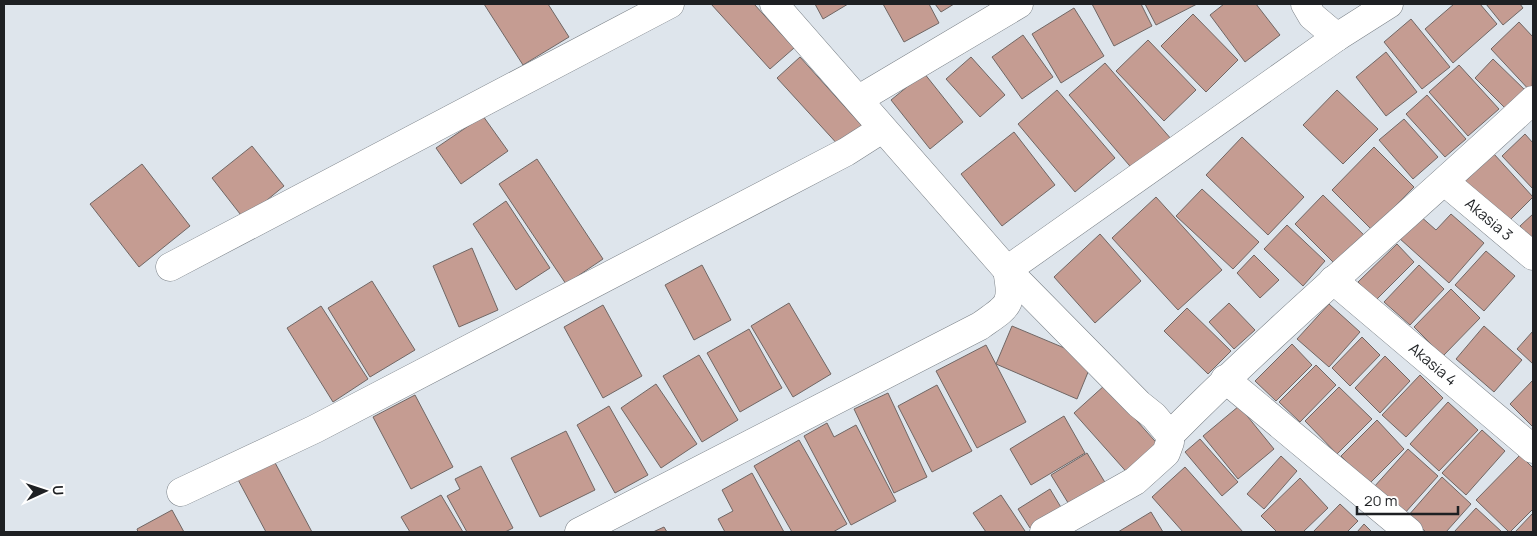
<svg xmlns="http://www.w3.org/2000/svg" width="1537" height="536" viewBox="0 0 1537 536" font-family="Manrope,sans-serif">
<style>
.building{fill:#c59c92;stroke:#706765}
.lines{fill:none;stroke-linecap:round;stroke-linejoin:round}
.minor-casing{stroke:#7a8087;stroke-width:29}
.minor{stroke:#fff;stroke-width:28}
.labels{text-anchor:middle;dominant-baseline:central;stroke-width:4.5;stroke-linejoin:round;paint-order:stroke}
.street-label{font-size:15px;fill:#1e2023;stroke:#fff}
</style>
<rect width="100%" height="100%" fill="#dee5ec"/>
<g class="building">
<path d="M 484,4 L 548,4 L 569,37 L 523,65 Z"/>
<path d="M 711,4 L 754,4 L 794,48 L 770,69 Z"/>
<path d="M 815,4 L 848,4 L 823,19 Z"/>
<path d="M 883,4 L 929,4 L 939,23 L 904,42 Z"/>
<path d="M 935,4 L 954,4 L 941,12 Z"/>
<path d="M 1092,4 L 1141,4 L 1152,26 L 1114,46 Z"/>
<path d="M 1145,4 L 1197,4 L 1156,25 Z"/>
<path d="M 1224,4 L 1256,4 L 1280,35 L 1245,62 L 1210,15 Z"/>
<path d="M 1454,4 L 1480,4 L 1497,24 L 1453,63 L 1425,29 Z"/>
<path d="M 1486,4 L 1520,4 L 1523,8 L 1503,25 Z"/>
<path d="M 1074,8 L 1104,56 L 1061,83 L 1032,34 Z"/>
<path d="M 1193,14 L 1238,60 L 1206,92 L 1161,46 Z"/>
<path d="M 1411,19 L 1450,67 L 1422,89 L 1384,42 Z"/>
<path d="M 1519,22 L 1533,37 L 1532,93 L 1491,49 Z"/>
<path d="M 1023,35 L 1053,77 L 1022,99 L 992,57 Z"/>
<path d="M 1148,40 L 1196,90 L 1164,121 L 1116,71 Z"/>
<path d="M 1386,52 L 1417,92 L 1386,116 L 1356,77 Z"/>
<path d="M 800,57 L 863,127 L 841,148 L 777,78 Z"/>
<path d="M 971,57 L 1005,95 L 980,117 L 946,79 Z"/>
<path d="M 1493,59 L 1527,92 L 1508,111 L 1475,78 Z"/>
<path d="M 1105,63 L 1172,140 L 1135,172 L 1069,95 Z"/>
<path d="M 1459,65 L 1499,109 L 1468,136 L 1429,92 Z"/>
<path d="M 924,73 L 963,122 L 930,149 L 891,100 Z"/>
<path d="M 1057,90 L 1115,158 L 1075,192 L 1018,124 Z"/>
<path d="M 1337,90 L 1378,129 L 1343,164 L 1303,125 Z"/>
<path d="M 1427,95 L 1466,139 L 1445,157 L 1406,114 Z"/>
<path d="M 483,116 L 508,151 L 461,184 L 436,148 Z"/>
<path d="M 1404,119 L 1438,157 L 1413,179 L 1379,140 Z"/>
<path d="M 1014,132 L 1055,185 L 1002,226 L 961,174 Z"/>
<path d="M 1525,134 L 1533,143 L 1533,189 L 1502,156 Z"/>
<path d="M 1242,137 L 1304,197 L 1268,235 L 1206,175 Z"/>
<path d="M 252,146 L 284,186 L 244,219 L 212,178 Z"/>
<path d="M 1374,147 L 1414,187 L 1372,230 L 1332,190 Z"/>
<path d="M 1494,154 L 1533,197 L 1506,224 L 1465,181 Z"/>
<path d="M 537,159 L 603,259 L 566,284 L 499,184 Z"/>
<path d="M 142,164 L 190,226 L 139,267 L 90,204 Z"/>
<path d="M 1202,189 L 1259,242 L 1233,269 L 1176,216 Z"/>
<path d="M 1323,195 L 1368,239 L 1340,269 L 1295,224 Z"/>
<path d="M 1156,197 L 1222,270 L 1178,310 L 1112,238 Z"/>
<path d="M 506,201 L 550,268 L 516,290 L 473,224 Z"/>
<path d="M 1451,214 L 1484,243 L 1449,283 L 1399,238 L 1419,215 L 1436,230 Z"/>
<path d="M 1533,214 L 1533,240 L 1520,226 Z"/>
<path d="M 1287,225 L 1325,261 L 1303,286 L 1264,249 Z"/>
<path d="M 1100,234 L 1141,281 L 1095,323 L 1054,277 Z"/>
<path d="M 1397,244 L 1414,262 L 1376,300 L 1358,282 Z"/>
<path d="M 472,248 L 498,310 L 459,327 L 433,266 Z"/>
<path d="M 1486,251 L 1515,276 L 1484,311 L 1455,285 Z"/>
<path d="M 1254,255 L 1279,280 L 1260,298 L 1237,273 Z"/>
<path d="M 702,265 L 731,320 L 694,340 L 665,285 Z"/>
<path d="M 1419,265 L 1444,289 L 1410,325 L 1384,302 Z"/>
<path d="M 372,281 L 415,350 L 370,377 L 328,308 Z"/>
<path d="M 1451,289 L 1480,318 L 1443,356 L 1414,327 Z"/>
<path d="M 789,303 L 831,374 L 793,397 L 751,326 Z"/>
<path d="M 1229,303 L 1255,330 L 1234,349 L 1209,322 Z"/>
<path d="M 1329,304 L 1360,332 L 1329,367 L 1297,339 Z"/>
<path d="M 603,305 L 642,376 L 603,398 L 564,327 Z"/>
<path d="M 321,306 L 368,379 L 333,402 L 287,328 Z"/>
<path d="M 1187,308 L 1231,351 L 1208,374 L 1164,331 Z"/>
<path d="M 1012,326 L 1093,360 L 1077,399 L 996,364 Z"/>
<path d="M 1484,326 L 1522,360 L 1494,392 L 1456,359 Z"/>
<path d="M 749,329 L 782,388 L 740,412 L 707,353 Z"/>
<path d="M 1533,331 L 1533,364 L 1517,349 Z"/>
<path d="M 1362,337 L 1380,355 L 1350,386 L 1332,368 Z"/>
<path d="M 1292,344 L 1312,365 L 1276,401 L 1255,381 Z"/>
<path d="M 986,345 L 1026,422 L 977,448 L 936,371 Z"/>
<path d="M 699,355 L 738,420 L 702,442 L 663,376 Z"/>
<path d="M 1385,356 L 1410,381 L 1380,413 L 1355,388 Z"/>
<path d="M 1316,365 L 1336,385 L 1300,422 L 1279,402 Z"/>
<path d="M 1420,375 L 1443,398 L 1406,437 L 1382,415 Z"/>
<path d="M 1533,380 L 1533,427 L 1510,404 Z"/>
<path d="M 656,384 L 697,444 L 661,468 L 621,408 Z"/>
<path d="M 937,385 L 972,451 L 932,472 L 898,406 Z"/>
<path d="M 1105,385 L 1162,449 L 1131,477 L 1074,413 Z"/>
<path d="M 1339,387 L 1372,419 L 1337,454 L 1305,421 Z"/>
<path d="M 888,393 L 927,477 L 894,493 L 854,409 Z"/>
<path d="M 415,395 L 453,467 L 411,489 L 373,417 Z"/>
<path d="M 1448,402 L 1478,430 L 1439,471 L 1410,444 Z"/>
<path d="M 609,406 L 648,475 L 615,493 L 577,425 Z"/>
<path d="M 1239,406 L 1274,449 L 1238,479 L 1203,436 Z"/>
<path d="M 1064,416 L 1085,453 L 1031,485 L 1010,449 Z"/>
<path d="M 1377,420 L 1404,449 L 1369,484 L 1341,456 Z"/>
<path d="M 827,423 L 834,437 L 856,425 L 896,501 L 851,525 L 804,436 Z"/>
<path d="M 1482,430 L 1505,451 L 1466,495 L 1442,473 Z"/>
<path d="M 566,431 L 595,490 L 540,517 L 511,458 Z"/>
<path d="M 1200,439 L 1238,482 L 1222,496 L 1185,452 Z"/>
<path d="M 799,440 L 847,524 L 833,532 L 792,532 L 754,466 Z"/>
<path d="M 1408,449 L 1438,476 L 1404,514 L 1374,487 Z"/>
<path d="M 1087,453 L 1106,484 L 1070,506 L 1051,475 Z"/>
<path d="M 1520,455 L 1533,468 L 1533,509 L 1510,532 L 1509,532 L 1476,500 Z"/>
<path d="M 1281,456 L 1297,471 L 1264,509 L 1247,494 Z"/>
<path d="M 272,457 L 312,532 L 266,532 L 236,476 Z"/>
<path d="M 481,466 L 513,528 L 505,532 L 467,532 L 447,496 L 460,489 L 455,479 Z"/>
<path d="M 1185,467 L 1243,532 L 1183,532 L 1152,497 Z"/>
<path d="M 752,473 L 784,532 L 725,532 L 718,519 L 733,511 L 722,490 Z"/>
<path d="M 1442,477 L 1471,504 L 1446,532 L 1426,532 L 1408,516 Z"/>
<path d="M 1300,478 L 1328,508 L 1303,532 L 1277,532 L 1261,516 Z"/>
<path d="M 1050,489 L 1062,509 L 1030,528 L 1018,509 Z"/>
<path d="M 441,495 L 463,532 L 410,532 L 401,517 Z"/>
<path d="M 1001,495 L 1025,531 L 1024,532 L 986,532 L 973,513 Z"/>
<path d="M 1340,504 L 1358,521 L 1347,532 L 1313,532 Z"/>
<path d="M 1476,508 L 1502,532 L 1454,532 Z"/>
<path d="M 172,510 L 184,532 L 138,532 L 137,529 Z"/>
<path d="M 1151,512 L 1163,532 L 1118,532 Z"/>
<path d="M 1533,513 L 1533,532 L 1515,532 Z"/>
<path d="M 1364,524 L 1372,532 L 1357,532 Z"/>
<path d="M 664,527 L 667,532 L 653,532 Z"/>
</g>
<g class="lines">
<defs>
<g id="minor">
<path d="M 774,4 L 1007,270 L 1139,404 L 1154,416 L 1170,435 L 1170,442 L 1166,453 L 1135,481 L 1044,532"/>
<path d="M 1305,4 L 1312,16 L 1337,37"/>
<path d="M 859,99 L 1019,4"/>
<path d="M 1445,182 L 1533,256"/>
<path d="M 170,267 L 670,4"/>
<path d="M 1007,270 L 1337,37 L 1389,4"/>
<path d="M 1333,280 L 1533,449"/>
<path d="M 1225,379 L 1409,532"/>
<path d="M 1170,435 C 1286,318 1413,212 1533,100"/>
<path d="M 181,492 L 315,429 L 846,152 L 882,129"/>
<path d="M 579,532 L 980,326 C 1008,306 1014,306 1007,270"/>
</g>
</defs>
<use href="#minor" class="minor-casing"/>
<use href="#minor" class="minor"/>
</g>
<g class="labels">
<g class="street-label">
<text transform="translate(1489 219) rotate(40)">Akasia 3</text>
<text transform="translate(1433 364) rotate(40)">Akasia 4</text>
</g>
</g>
<rect width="1537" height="536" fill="none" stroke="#1e2023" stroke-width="10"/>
<g transform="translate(45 491) rotate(87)" stroke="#ffffff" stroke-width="4" paint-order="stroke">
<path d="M0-4L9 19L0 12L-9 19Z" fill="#1e2023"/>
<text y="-8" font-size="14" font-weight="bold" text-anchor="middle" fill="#1e2023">U</text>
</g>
<path d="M1357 506v8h101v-8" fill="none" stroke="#1e2023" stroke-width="2.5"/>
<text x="1364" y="506" font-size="15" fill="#1e2023" stroke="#ffffff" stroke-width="4" paint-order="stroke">20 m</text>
</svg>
